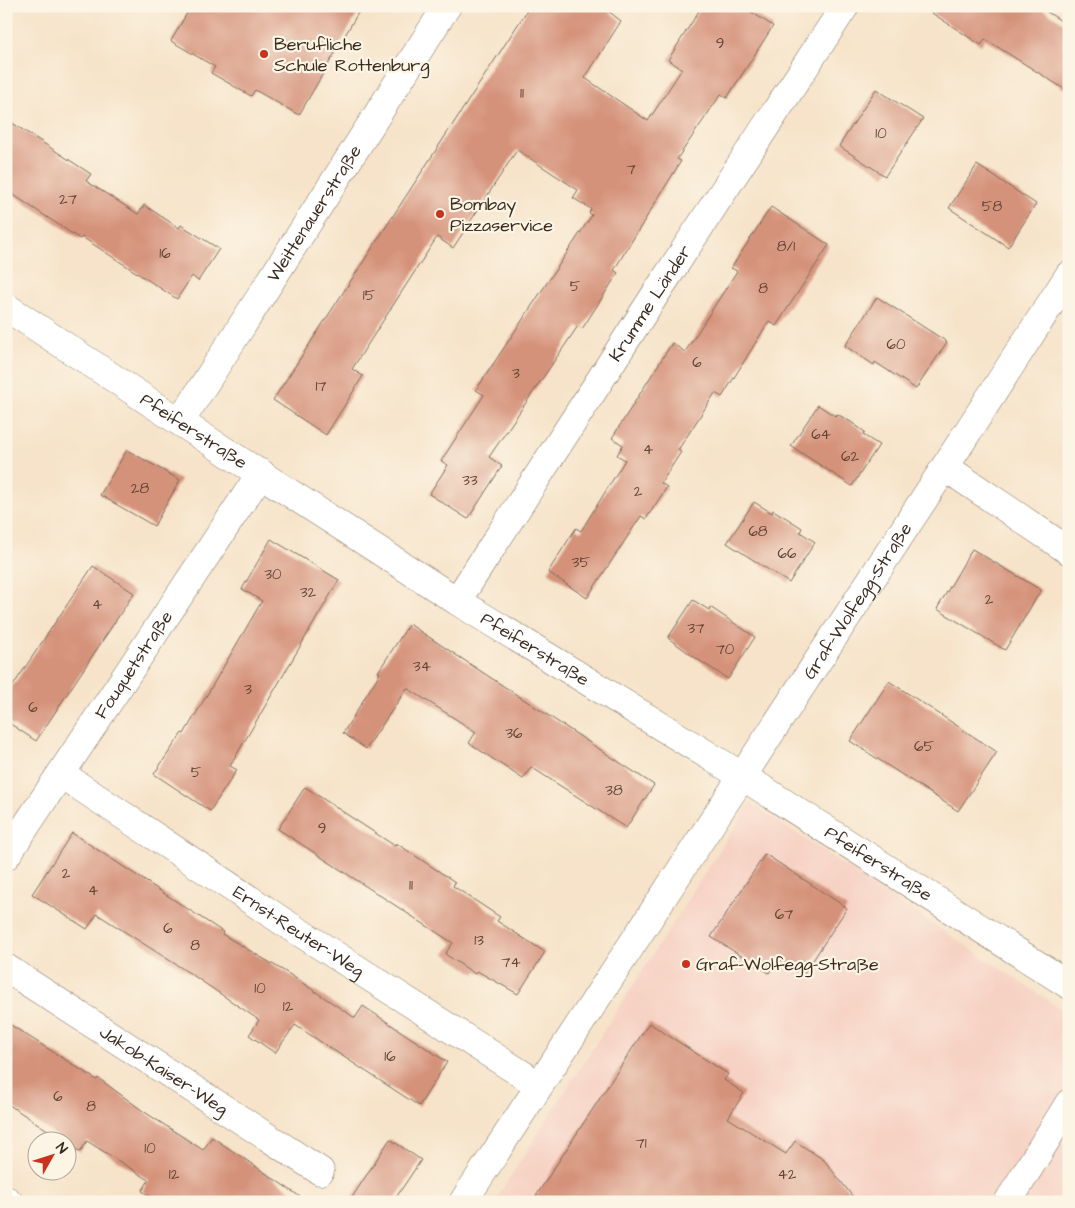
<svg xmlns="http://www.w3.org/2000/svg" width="1075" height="1208" viewBox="0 0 1075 1208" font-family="'Architects Daughter',sans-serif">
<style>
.built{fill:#f6d2c4}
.building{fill:#d5927a}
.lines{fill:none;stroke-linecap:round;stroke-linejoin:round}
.minor-casing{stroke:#7c6b5a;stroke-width:29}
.minor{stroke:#fff;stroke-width:28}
.poi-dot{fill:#c8321e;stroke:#fcf5e5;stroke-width:2}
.labels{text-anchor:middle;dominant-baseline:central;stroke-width:4.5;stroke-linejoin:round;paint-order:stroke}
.number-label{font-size:15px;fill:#624435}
.poi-label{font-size:18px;fill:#3b2a1e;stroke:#fcf5e5;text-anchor:start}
.street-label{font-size:18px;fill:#3b2a1e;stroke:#fcf5e5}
</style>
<rect width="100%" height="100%" fill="#fcf5e5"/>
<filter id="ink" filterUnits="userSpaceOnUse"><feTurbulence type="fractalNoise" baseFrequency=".02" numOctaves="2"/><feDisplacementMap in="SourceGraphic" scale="10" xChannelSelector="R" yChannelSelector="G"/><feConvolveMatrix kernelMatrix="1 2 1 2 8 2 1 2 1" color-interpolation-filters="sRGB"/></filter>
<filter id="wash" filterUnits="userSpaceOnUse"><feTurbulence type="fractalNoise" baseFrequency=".0096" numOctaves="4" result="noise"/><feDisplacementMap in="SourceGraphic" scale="20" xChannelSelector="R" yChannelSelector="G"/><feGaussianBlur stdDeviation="1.12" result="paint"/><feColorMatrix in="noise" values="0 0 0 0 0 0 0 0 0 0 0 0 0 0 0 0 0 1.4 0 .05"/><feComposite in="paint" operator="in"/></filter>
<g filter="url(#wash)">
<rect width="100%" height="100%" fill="#f6e3c9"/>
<path class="built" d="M 750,803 L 1069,1014 L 1069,1202 L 494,1202 Z"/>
<g id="blocks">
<g class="building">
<path d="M 191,6 L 362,6 L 299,115 L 255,90 L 251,96 L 211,73 L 215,67 L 171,41 Z"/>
<path d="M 530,6 L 602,6 L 621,21 L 585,78 L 648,121 L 682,69 L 668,60 L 702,6 L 742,6 L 773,26 L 727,98 L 721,94 L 677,159 L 681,161 L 614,270 L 618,273 L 582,329 L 578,326 L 489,457 L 502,466 L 468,519 L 429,494 L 448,465 L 441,461 L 484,395 L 476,390 L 592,215 L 589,213 L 591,209 L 573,198 L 578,190 L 517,150 L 453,248 L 437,237 L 352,369 L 363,376 L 326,435 L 273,400 Z"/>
<path d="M 921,6 L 1038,6 L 1069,26 L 1069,92 L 985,39 L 981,45 Z"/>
<path d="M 876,89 L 923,119 L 885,176 L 839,146 Z"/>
<path d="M 6,119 L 91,174 L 86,181 L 138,214 L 144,205 L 179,228 L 181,225 L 219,249 L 198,281 L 192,276 L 177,299 L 82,237 L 80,239 L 6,190 Z"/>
<path d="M 977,165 L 1036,204 L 1008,247 L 949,208 Z"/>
<path d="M 771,207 L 829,245 L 776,326 L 769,321 L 722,397 L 715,393 L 678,450 L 681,452 L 661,483 L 667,487 L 646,519 L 641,516 L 587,598 L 548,572 L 576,528 L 581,531 L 625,460 L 617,455 L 623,445 L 612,438 L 672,343 L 685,352 L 737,271 L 731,268 Z"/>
<path d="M 877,297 L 947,342 L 916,389 L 875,362 L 874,365 L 845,346 Z"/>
<path d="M 818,405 L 835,416 L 837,414 L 851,422 L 865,432 L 863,435 L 879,445 L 852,486 L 791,446 Z"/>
<path d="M 127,450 L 180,480 L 154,526 L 100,495 Z"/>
<path d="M 754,502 L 772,513 L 773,510 L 788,519 L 802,528 L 800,532 L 815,542 L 789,583 L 727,543 Z"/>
<path d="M 271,539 L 339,580 L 230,766 L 237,770 L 210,811 L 154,774 L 182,733 L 184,734 L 262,601 L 242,589 Z"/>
<path d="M 972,549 L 1041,590 L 1005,650 L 937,609 Z"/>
<path d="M 93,566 L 134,593 L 36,741 L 6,721 L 6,696 Z"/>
<path d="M 693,600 L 709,610 L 710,607 L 755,637 L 728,679 L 697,659 L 668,638 Z"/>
<path d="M 409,624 L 654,785 L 626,828 L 531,767 L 523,779 L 469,743 L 476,732 L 407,688 L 366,749 L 343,733 L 380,673 L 378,672 Z"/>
<path d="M 889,681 L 997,752 L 958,811 L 850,741 Z"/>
<path d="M 305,787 L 395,846 L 396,843 L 455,882 L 453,886 L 500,917 L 497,921 L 545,952 L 518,994 L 477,971 L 475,974 L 445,954 L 453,943 L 278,829 Z"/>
<path d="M 72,833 L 223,932 L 222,934 L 289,974 L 355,1018 L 363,1006 L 447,1062 L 419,1106 L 295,1025 L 275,1053 L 249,1035 L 259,1020 L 194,976 L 97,914 L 87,929 L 32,894 Z"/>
<path d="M 765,854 L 847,908 L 804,974 L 778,958 L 769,973 L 711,937 Z"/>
<path d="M 6,1022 L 97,1080 L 98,1078 L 143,1111 L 203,1150 L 212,1137 L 308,1202 L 159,1202 L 142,1191 L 149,1180 L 87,1141 L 80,1152 L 68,1144 L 68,1140 L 63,1140 L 6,1103 Z"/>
<path d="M 649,1023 L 728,1074 L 724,1080 L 744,1093 L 728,1118 L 786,1154 L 795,1141 L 824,1160 L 857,1202 L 532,1202 Z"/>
<path d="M 390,1139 L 421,1160 L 393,1202 L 349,1202 Z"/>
</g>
</g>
</g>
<g filter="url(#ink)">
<use href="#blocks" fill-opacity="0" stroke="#7c6b5a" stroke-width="1"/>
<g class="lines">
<defs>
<g id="minor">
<path id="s1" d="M 6,307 L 180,422 L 457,601 L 742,776 L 1069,985"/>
<path id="s2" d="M 180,422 L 447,6"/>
<path d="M 945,467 L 1069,551"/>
<path id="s3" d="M 457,601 L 655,295 L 845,6"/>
<path id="s4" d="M 61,774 L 285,923 L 539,1085"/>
<path id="s5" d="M 6,856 L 261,473"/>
<path id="s6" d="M 6,968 L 320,1171"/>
<path d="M 6,1200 L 9,1202"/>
<path id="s7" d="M 463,1202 L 945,467 L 1069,275"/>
<path d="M 1008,1202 L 1069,1103"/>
</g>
</defs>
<use href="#minor" class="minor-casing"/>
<use href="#minor" class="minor"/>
</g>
</g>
<g class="poi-dot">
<circle cx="264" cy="54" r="5"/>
<circle cx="440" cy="214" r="5"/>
<circle cx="686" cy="964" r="5"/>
</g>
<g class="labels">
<g class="number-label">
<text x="720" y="43">9</text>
<text x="522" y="93">11</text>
<text x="881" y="133">10</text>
<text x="631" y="169">7</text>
<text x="68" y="199">27</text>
<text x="992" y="206">58</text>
<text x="786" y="246">8/1</text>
<text x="165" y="253">16</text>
<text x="575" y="286">5</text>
<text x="763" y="288">8</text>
<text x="369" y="295">15</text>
<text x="896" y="344">60</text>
<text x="697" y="362">6</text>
<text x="516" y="373">3</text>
<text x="321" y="386">17</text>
<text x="821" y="434">64</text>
<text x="648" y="449">4</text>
<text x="850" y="456">62</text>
<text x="470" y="480">33</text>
<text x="140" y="488">28</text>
<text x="638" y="491">2</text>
<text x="758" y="531">68</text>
<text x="787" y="553">66</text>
<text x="581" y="562">35</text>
<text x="273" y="574">30</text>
<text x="308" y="592">32</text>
<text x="989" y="599">2</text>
<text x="97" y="604">4</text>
<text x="696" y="628">37</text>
<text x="725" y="649">70</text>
<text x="422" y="666">34</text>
<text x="248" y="689">3</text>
<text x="33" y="707">6</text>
<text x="514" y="733">36</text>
<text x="924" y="746">65</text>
<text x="196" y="772">5</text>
<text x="614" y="790">38</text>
<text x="322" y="828">9</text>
<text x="66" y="873">2</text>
<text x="411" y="885">11</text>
<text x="93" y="890">4</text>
<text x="784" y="914">67</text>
<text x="168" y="928">6</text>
<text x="479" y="940">13</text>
<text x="195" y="945">8</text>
<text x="511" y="962">74</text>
<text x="260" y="988">10</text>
<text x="288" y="1006">12</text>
<text x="390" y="1056">16</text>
<text x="58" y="1096">6</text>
<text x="91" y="1106">8</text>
<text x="641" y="1143">71</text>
<text x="150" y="1148">10</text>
<text x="174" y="1174">12</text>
<text x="787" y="1174">42</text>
</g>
<g class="poi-label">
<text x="274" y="44">Berufliche<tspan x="274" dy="21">Schule Rottenburg</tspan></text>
<text x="450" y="204">Bombay<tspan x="450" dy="21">Pizzaservice</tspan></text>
<text x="696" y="964">Graf-Wolfegg-Straße</text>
</g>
<g class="street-label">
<text stroke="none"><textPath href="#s2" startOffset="248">Weittenauerstraße</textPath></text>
<text stroke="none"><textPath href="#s3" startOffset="355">Krumme Länder</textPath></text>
<text stroke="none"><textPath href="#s1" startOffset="225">Pfeiferstraße</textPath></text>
<text stroke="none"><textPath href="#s7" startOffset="719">Graf-Wolfegg-Straße</textPath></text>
<text stroke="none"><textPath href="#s1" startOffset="630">Pfeiferstraße</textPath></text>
<text stroke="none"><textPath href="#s5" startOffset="230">Fouquetstraße</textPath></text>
<text stroke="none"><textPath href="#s1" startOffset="1035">Pfeiferstraße</textPath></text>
<text stroke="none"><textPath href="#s4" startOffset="285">Ernst-Reuter-Weg</textPath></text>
<text stroke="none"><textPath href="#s6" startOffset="188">Jakob-Kaiser-Weg</textPath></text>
</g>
</g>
<rect width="1075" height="1208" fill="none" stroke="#fcf5e5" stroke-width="25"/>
<g transform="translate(52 1156) rotate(51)"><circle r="24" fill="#fcf5e5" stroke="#afa495"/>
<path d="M0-4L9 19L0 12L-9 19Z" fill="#c8321e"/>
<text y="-8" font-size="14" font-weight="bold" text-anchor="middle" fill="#3b2a1e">N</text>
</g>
</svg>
